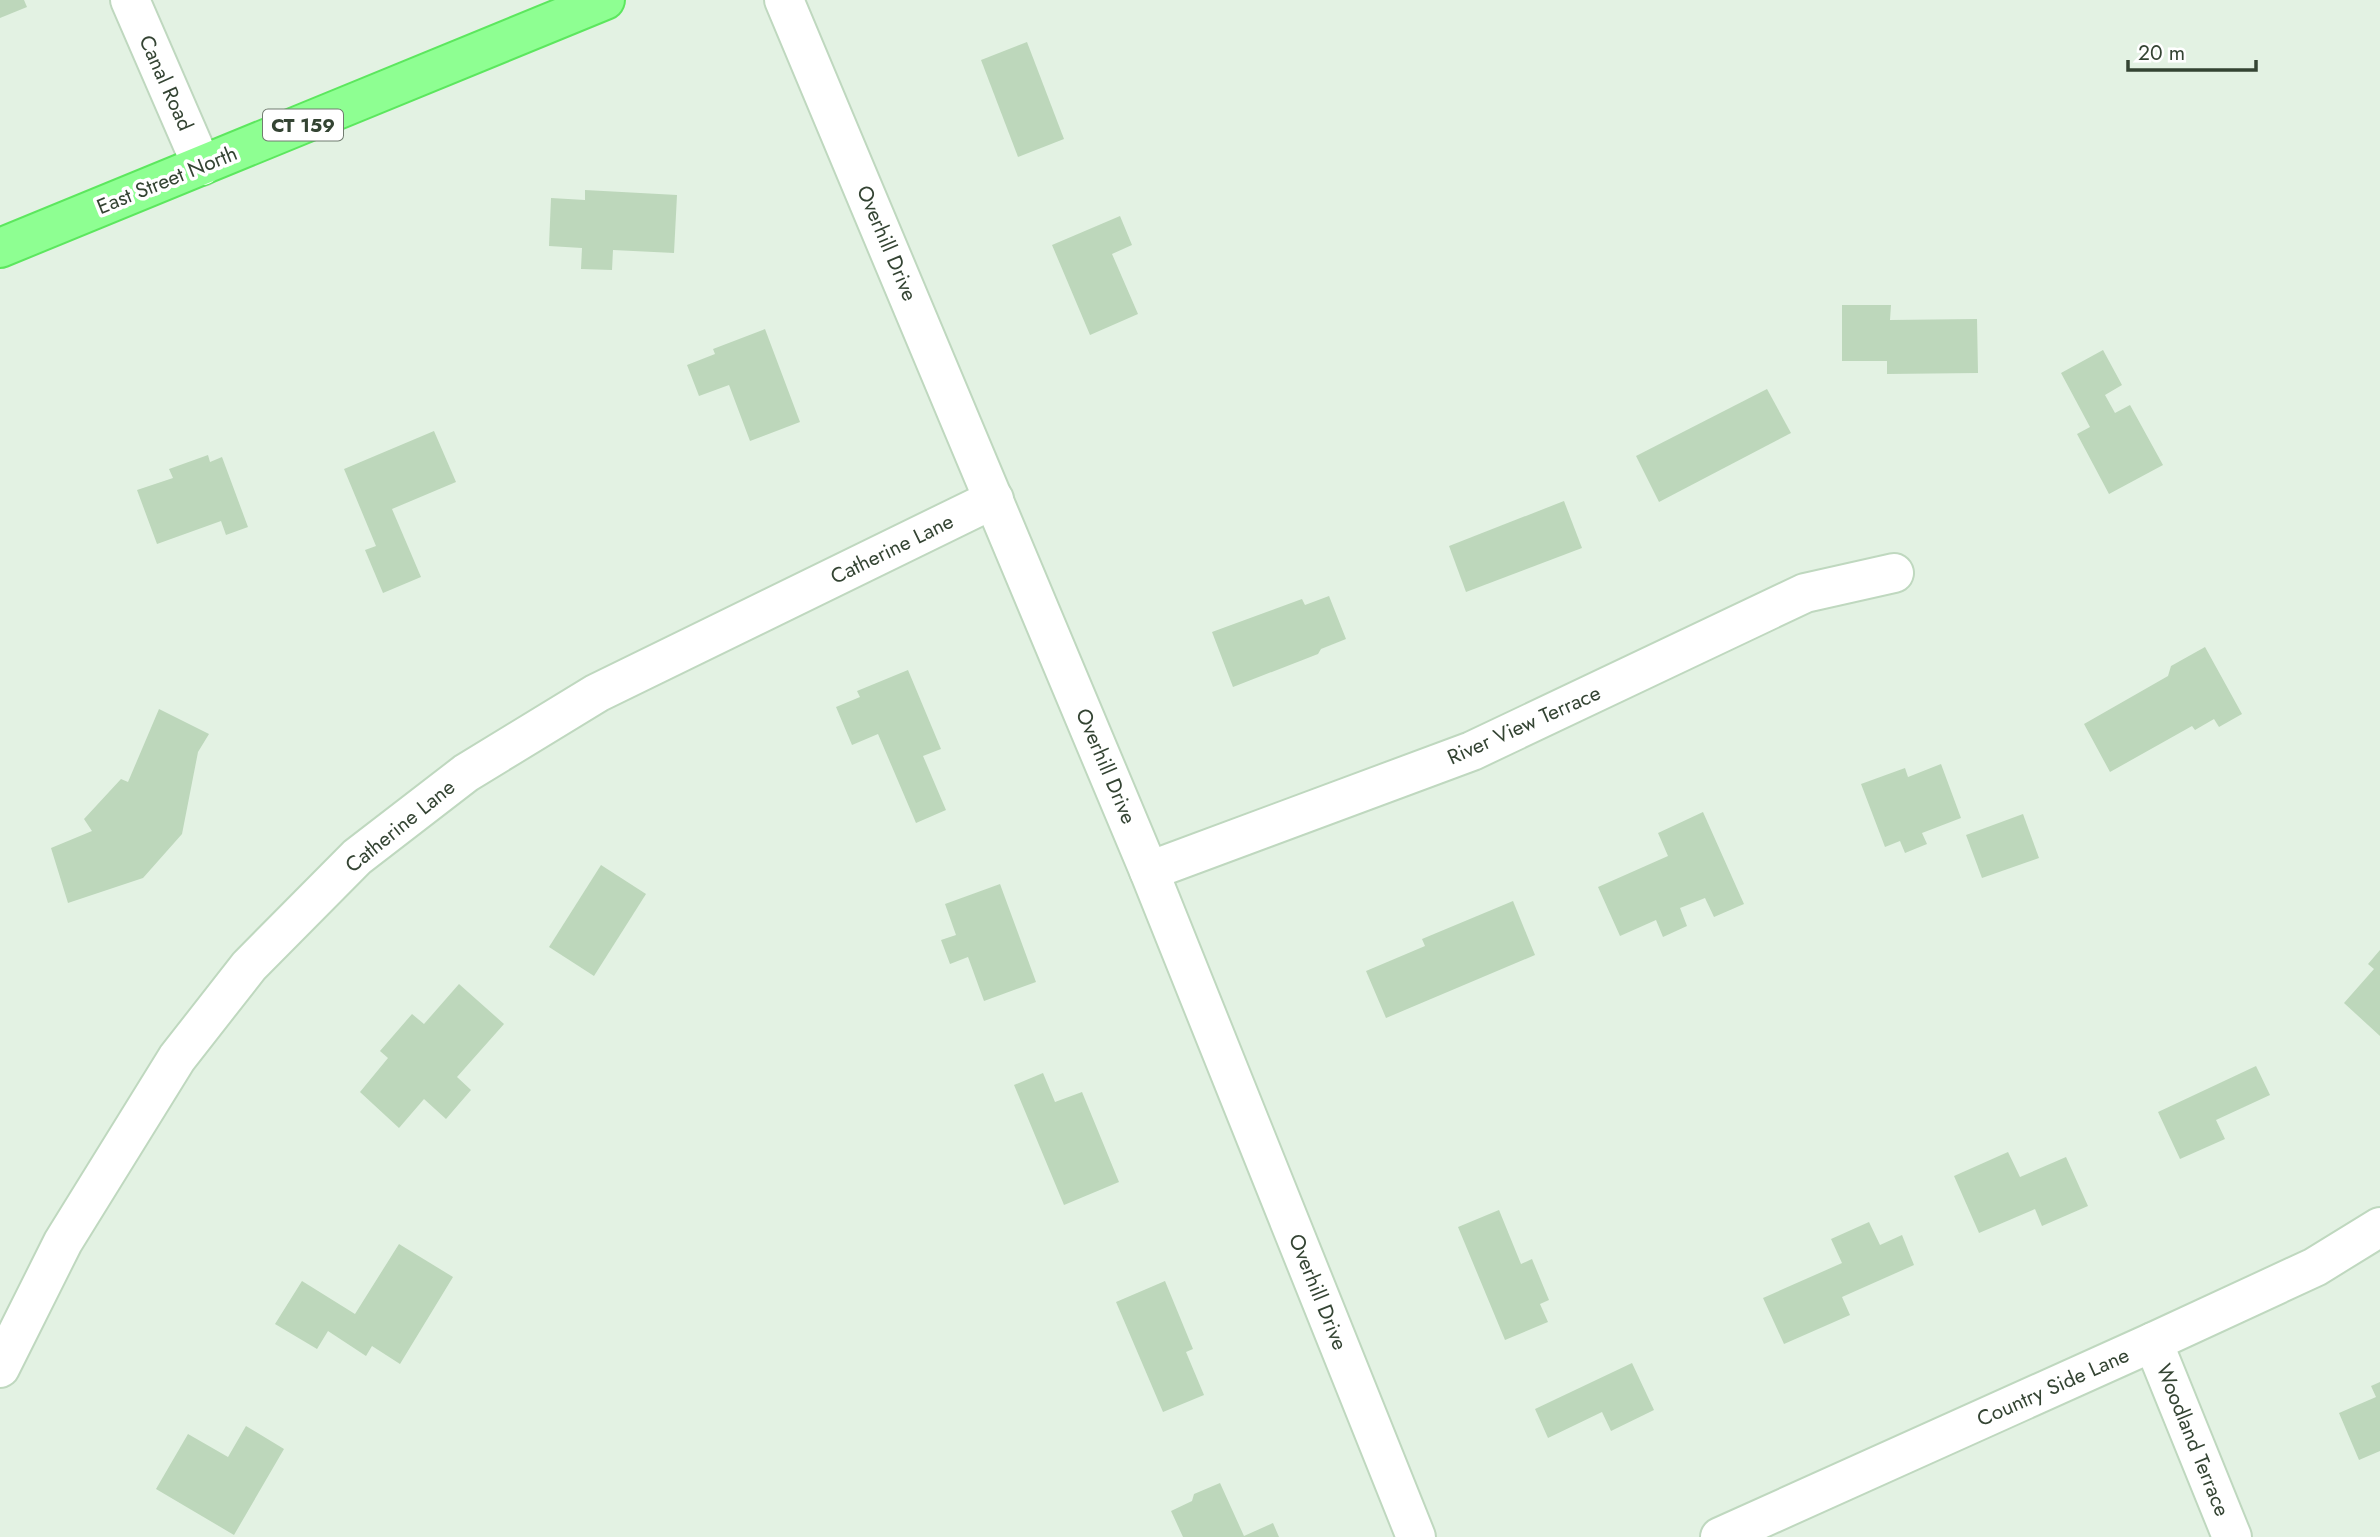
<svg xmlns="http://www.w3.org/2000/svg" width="2380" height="1537" viewBox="0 0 2380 1537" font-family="Jost,sans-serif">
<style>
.building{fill:#bdd7bb}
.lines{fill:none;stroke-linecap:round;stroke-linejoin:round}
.street-casing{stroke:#bfd8bf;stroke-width:42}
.primary-casing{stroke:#5ce75e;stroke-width:42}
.street{stroke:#fff;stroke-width:38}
.primary{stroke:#8eff92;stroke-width:38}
.labels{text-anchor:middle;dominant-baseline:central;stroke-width:7;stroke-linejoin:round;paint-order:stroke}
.shield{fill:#fff;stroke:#717c70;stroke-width:2}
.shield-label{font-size:19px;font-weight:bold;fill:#344433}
.street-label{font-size:21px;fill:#344433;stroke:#fff}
</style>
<rect width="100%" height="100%" fill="#e3f2e3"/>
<g class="building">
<path d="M 0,0 L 24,0 L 27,7 L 0,18 Z"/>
<path d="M 1027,42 L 1064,139 L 1018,157 L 981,60 Z"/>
<path d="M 585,190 L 677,195 L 674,253 L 613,250 L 612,270 L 581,269 L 582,248 L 549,246 L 551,198 L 585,200 Z"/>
<path d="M 1120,216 L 1132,245 L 1112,254 L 1138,314 L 1090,335 L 1052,245 Z"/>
<path d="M 1842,305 L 1891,305 L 1890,320 L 1977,319 L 1978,373 L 1887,374 L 1887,361 L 1842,361 Z"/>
<path d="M 765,329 L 800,422 L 750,441 L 729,385 L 699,396 L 687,365 L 715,354 L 713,349 Z"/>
<path d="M 2103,350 L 2122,385 L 2105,395 L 2115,413 L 2130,405 L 2163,465 L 2109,494 L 2077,434 L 2090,427 L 2061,373 Z"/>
<path d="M 1767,389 L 1791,433 L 1659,502 L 1636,456 Z"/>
<path d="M 434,431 L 456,482 L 392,509 L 421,577 L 383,593 L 365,550 L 376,546 L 344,469 Z"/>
<path d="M 208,455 L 210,462 L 222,457 L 248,527 L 226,535 L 221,521 L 157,544 L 137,490 L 173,478 L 169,469 Z"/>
<path d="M 1564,501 L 1582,548 L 1466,592 L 1449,546 Z"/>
<path d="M 1329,596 L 1346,639 L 1321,649 L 1318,654 L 1233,687 L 1212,632 L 1302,599 L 1305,605 Z"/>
<path d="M 2205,647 L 2242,714 L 2219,727 L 2214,719 L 2195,730 L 2192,726 L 2110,772 L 2084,724 L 2168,676 L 2171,666 Z"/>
<path d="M 908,670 L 941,749 L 923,756 L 946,810 L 916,823 L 878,734 L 852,745 L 836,707 L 860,697 L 857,691 Z"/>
<path d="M 159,709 L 209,734 L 198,752 L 182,834 L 143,878 L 68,903 L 51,848 L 92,831 L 84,819 L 121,779 L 128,782 Z"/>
<path d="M 1941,764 L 1961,818 L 1922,833 L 1927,844 L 1905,853 L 1900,841 L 1885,847 L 1861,784 L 1905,768 L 1908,777 Z"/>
<path d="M 1703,812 L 1744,904 L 1714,917 L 1705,898 L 1680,908 L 1687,926 L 1663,937 L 1656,920 L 1620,936 L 1598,887 L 1668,856 L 1658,833 Z"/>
<path d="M 2023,814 L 2039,858 L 1982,878 L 1966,835 Z"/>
<path d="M 601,865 L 646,894 L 594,976 L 549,947 Z"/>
<path d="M 1000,884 L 1036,982 L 984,1001 L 968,957 L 950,964 L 941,940 L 956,935 L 945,904 Z"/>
<path d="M 1513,901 L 1535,955 L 1386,1018 L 1366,971 L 1425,946 L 1422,939 Z"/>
<path d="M 2380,950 L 2380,1036 L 2344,1003 L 2374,969 L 2368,964 Z"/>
<path d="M 459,984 L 504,1024 L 457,1077 L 471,1090 L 446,1119 L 424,1099 L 399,1128 L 360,1092 L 388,1058 L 380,1051 L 412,1014 L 424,1024 Z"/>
<path d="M 2256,1066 L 2270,1095 L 2216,1120 L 2225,1139 L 2180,1159 L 2158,1112 Z"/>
<path d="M 1043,1073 L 1055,1102 L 1082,1092 L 1119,1182 L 1064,1205 L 1014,1085 Z"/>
<path d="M 2008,1152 L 2020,1177 L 2066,1157 L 2088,1206 L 2042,1226 L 2035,1209 L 1979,1233 L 1954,1176 Z"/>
<path d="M 1499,1210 L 1521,1264 L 1532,1259 L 1549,1300 L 1540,1304 L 1548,1322 L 1505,1340 L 1458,1227 Z"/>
<path d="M 1869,1222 L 1880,1245 L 1902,1235 L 1914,1265 L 1842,1297 L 1850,1315 L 1784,1344 L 1763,1298 L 1842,1263 L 1831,1239 Z"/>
<path d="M 399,1244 L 453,1277 L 400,1364 L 372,1346 L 366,1356 L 328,1331 L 317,1349 L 275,1324 L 302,1281 L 355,1314 Z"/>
<path d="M 1165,1281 L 1193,1349 L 1186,1352 L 1204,1395 L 1163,1412 L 1116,1302 Z"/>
<path d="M 1632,1363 L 1654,1410 L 1611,1431 L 1602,1412 L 1548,1438 L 1535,1409 Z"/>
<path d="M 2380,1382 L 2380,1451 L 2359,1460 L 2339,1413 L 2376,1397 L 2371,1386 Z"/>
<path d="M 246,1426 L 284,1449 L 234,1535 L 156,1489 L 188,1434 L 228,1457 Z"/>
<path d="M 1220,1483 L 1244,1536 L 1273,1523 L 1279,1537 L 1183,1537 L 1171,1511 L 1192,1501 L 1194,1494 Z"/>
</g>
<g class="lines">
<defs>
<g id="street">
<path d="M 130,0 L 202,166"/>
<path d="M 784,0 L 1149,871 L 1416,1537"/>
<path d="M 1149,871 L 1472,751 L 1805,593 L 1894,573"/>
<path d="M 2153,1342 L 2232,1537"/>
<path d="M 0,1368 L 63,1242 L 177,1058 L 249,966 L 357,857 L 466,773 L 597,693 L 994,499"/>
<path d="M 1720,1537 L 2153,1342 L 2315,1267 L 2380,1227"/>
</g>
<path id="primary" d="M 0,248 L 605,0"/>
</defs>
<use href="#street" class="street-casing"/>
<use href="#primary" class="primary-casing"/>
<use href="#street" class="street"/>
<use href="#primary" class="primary"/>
</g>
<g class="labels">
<rect class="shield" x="263" y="109.5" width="80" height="31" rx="5"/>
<g class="shield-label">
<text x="303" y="125">CT 159</text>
</g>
<g class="street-label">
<text transform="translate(166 83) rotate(66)">Canal Road</text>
<text transform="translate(167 180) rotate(-22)">East Street North</text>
<text transform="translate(887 243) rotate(67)">Overhill Drive</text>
<text transform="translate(892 549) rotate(-26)">Catherine Lane</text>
<text transform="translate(1524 725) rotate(-24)">River View Terrace</text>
<text transform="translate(1106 766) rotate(67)">Overhill Drive</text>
<text transform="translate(400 826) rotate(-39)">Catherine Lane</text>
<text transform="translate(1318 1292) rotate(68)">Overhill Drive</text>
<text transform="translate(2053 1387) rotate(-24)">Country Side Lane</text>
<text transform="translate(2193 1440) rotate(68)">Woodland Terrace</text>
</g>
</g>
<path d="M2128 60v10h128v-10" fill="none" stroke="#344433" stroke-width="3.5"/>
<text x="2138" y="60" font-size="21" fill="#344433" stroke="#ffffff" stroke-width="5" paint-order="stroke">20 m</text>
</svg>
